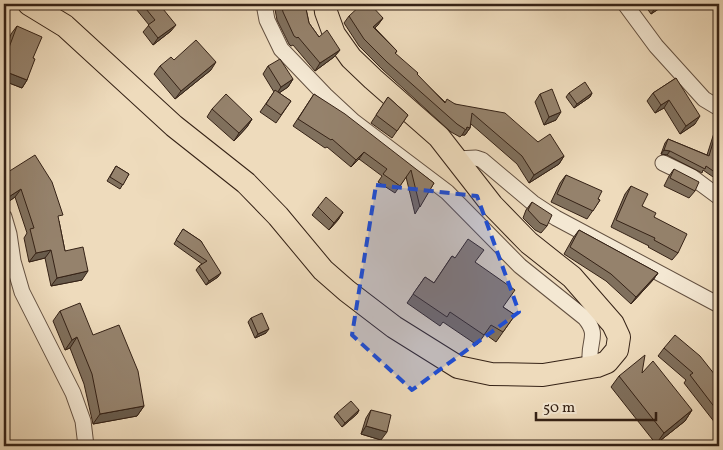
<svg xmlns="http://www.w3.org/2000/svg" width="723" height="450" viewBox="0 0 723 450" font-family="Vollkorn,serif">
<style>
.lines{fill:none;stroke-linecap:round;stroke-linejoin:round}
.minor-casing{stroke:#635040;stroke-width:17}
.primary-casing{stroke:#352216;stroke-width:24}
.minor{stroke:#f4e8d3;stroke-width:15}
.primary{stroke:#eedbbc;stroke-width:22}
.wall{fill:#80705d;stroke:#352216}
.shaded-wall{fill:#685b4c;stroke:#352216}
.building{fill:#95826c;stroke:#352216}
.marked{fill:#1d4ed8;fill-opacity:0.2;stroke:#1d4ed8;stroke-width:4;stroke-dasharray:10 6;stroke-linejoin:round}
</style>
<rect width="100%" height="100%" fill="#eedbbc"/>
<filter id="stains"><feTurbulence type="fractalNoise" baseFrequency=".004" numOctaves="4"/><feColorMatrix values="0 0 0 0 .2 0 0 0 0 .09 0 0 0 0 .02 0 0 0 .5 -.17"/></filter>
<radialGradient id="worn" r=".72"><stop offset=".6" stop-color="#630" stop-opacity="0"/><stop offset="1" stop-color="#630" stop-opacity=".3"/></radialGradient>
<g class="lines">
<defs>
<g id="minor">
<path d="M 264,4 L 267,20 L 281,49 L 325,95 L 353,121 L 447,192 L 520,266 L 585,318 C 599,335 589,340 590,358 L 597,366"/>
<path d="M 625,4 L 656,46 L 704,99 L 719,108"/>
<path d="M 457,159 L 476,158 L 482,160 L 533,203 L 556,218 L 719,305"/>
<path d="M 663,163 L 692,177 L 719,197"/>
<path d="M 4,217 L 9,234 L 13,261 L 22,292 L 73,393 L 83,421 L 86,446"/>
</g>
<path id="primary" d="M 29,4 L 65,26 L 174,126 L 246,183 L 278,216 L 323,270 L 347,291 L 394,327 L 458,367 L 491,374 L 543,375 L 597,366 L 607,362 L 617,350 L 619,337 L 613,324 L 572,277 L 529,243 L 492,205 L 439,137 L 373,79 L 351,58 L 334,34 L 326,12 L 325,4"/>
</defs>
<use href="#minor" class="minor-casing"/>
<use href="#primary" class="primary-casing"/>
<use href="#minor" class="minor"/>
<use href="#primary" class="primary"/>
</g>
<g class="wall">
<path d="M 132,4 L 159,4 L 171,31 L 153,45 L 143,32 L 149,25 Z"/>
<path d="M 274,4 L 305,4 L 309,23 L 319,37 L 340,50 L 334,57 L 315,71 L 293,45 L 291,46 L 289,44 L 277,20 Z"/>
<path d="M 644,4 L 666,4 L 651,14 Z"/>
<path d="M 349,16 L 383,18 L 375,28 L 397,51 L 395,54 L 445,102 L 455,104 L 538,142 L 564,156 L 559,164 L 529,183 L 517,164 L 471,124 L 470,128 L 465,135 L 462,135 L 460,137 L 451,132 L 382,69 L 359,46 L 344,23 Z"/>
<path d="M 17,26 L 33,58 L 27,80 L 22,88 L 4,81 L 4,54 L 11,34 Z"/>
<path d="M 174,60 L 211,70 L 175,99 L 154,74 L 160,66 Z"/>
<path d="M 268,66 L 293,79 L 288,87 L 279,93 L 291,101 L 276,123 L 260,112 L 274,92 L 263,74 Z"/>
<path d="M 676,78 L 695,124 L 680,134 L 664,108 L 655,113 L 647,101 L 653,93 Z"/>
<path d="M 569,93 L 592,93 L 590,97 L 574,108 L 566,97 Z"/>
<path d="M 314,94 L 434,183 L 415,214 L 406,177 L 395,193 L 378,182 L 382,176 L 359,159 L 351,167 L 327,147 L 325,148 L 293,126 Z"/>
<path d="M 540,94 L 556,120 L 544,125 L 535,102 Z"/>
<path d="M 388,97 L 408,115 L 392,138 L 371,123 Z"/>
<path d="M 212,109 L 252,119 L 247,127 L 234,141 L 207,117 Z"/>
<path d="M 717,129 L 719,129 L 719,181 L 703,170 L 702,173 L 667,155 L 661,154 L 665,143 L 668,139 L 707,155 L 714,133 Z"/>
<path d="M 116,166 L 129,174 L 120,189 L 107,181 Z"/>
<path d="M 674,169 L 695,191 L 689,198 L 664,186 L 669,176 Z"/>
<path d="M 8,172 L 59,221 L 65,251 L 82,280 L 51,286 L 45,258 L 29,262 L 24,238 L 27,233 L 15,197 L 4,205 L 4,178 Z"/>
<path d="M 566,175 L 600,200 L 587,219 L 551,202 L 560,183 Z"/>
<path d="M 631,186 L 642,206 L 654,217 L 678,253 L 672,260 L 648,247 L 649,246 L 611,227 L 625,194 Z"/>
<path d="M 532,202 L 547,226 L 541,233 L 535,230 L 523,218 L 526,210 Z"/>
<path d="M 318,207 L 343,212 L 338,220 L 329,230 L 312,215 Z"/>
<path d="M 183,229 L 201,241 L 218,277 L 206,285 L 196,270 L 199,266 L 202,264 L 174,244 Z"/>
<path d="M 579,230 L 658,273 L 653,280 L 631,304 L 606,281 L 564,254 L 573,238 Z"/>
<path d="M 452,256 L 455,258 L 475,262 L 503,307 L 515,315 L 496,342 L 485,334 L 477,345 L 443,322 L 440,326 L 407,303 L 425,277 L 434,283 Z"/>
<path d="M 60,311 L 93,335 L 144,406 L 137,416 L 93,424 L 84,384 L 70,348 L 65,350 L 53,321 Z"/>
<path d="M 251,318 L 266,333 L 255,338 L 248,322 Z"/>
<path d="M 664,348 L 719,380 L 719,428 L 684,383 L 686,380 L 658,356 Z"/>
<path d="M 642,373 L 692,410 L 685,421 L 656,444 L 611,387 L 619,376 Z"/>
<path d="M 359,410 L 357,414 L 342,427 L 334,417 L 337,413 Z"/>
<path d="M 371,410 L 381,440 L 361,434 L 366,418 Z"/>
</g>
<g class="shaded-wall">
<path d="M 660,4 L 666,4 L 651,14 L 656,7 Z"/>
<path d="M 383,18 L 378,25 L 368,34 L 373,27 Z"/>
<path d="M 176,25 L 171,31 L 153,45 L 158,38 Z"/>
<path d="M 340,50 L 334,57 L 315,71 L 320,63 Z"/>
<path d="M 216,62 L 211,70 L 175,99 L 181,91 Z"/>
<path d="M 4,71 L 27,80 L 22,88 L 4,81 Z"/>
<path d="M 293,79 L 288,87 L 276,95 L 281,87 Z"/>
<path d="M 592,93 L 590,97 L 574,108 L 577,104 Z"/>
<path d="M 669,100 L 664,108 L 655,113 L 661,105 Z"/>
<path d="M 561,112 L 556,120 L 544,125 L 549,117 Z"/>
<path d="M 700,116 L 695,124 L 680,134 L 686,126 Z"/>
<path d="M 252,119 L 247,127 L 234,141 L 239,133 Z"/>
<path d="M 467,127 L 470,128 L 465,135 L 462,135 Z"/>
<path d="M 664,150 L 670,151 L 667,155 L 661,154 Z"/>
<path d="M 364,152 L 359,159 L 351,167 L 356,160 Z"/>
<path d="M 564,156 L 559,164 L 529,183 L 534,175 Z"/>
<path d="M 21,189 L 15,197 L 4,205 L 4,200 Z"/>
<path d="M 343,212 L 338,220 L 329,230 L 334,223 Z"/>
<path d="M 51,250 L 45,258 L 29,262 L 36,253 Z"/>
<path d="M 88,271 L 82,280 L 51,286 L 57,278 Z"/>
<path d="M 221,273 L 218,277 L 206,285 L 209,281 Z"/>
<path d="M 658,273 L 653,280 L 631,304 L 636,297 Z"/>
<path d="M 269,329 L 266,333 L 255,338 L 258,334 Z"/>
<path d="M 77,337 L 70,348 L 65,350 L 72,340 Z"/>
<path d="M 144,406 L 137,416 L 93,424 L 100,414 Z"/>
<path d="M 359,410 L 357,414 L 342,427 L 345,423 Z"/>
<path d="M 692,410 L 685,421 L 656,444 L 664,433 Z"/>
<path d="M 366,426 L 387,432 L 381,440 L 361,434 Z"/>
</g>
<g class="building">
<path d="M 142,4 L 159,4 L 176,25 L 158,38 L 148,25 L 155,20 Z"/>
<path d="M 281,4 L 305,4 L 309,23 L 319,37 L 327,30 L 340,50 L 320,63 L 298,37 L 297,38 L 294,36 L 283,12 Z"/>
<path d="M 362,4 L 370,4 L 383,18 L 373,27 L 397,51 L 395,53 L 418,73 L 417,74 L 445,103 L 447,99 L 455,104 L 505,113 L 538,142 L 550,134 L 564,156 L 534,175 L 522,156 L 472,113 L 470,128 L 467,127 L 466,130 L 457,124 L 387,62 L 364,39 L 349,16 Z"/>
<path d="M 654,4 L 660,4 L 656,7 Z"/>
<path d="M 17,26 L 42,37 L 33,58 L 35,59 L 27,80 L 4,71 L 4,61 Z"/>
<path d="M 196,40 L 216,62 L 181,91 L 160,66 L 171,57 L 174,60 Z"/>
<path d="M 280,59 L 293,79 L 281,87 L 268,66 Z"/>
<path d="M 676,78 L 700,116 L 686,126 L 669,100 L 661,105 L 653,93 Z"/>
<path d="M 585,82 L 592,93 L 577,104 L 569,93 Z"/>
<path d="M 552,89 L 561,112 L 549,117 L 540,94 Z"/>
<path d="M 275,90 L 291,101 L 281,115 L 266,104 Z"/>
<path d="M 226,94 L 252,119 L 239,133 L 212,109 Z"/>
<path d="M 314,94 L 345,114 L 434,183 L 420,207 L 411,170 L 400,186 L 383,174 L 387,169 L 364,152 L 356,160 L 332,139 L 331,140 L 298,119 Z"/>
<path d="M 388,97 L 408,115 L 397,131 L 376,115 Z"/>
<path d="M 717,129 L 719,129 L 719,175 L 706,166 L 705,169 L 670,151 L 664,150 L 668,139 L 709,156 Z"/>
<path d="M 35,155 L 52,182 L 63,215 L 58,216 L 65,251 L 83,247 L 88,271 L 57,278 L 51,250 L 36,253 L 30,229 L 34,228 L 21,189 L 4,200 L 4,178 L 10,174 L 8,172 Z"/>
<path d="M 116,166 L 129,174 L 123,185 L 110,177 Z"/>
<path d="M 674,169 L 699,182 L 695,191 L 670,178 Z"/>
<path d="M 566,175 L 602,191 L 598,199 L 600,200 L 593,211 L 557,194 Z"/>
<path d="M 631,186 L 648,194 L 642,206 L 656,213 L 654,217 L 687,234 L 678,253 L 654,240 L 655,238 L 616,220 Z"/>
<path d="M 326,197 L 343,212 L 334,223 L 318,207 Z"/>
<path d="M 532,202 L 552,215 L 547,226 L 540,223 L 528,210 Z"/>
<path d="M 183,229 L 201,241 L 221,273 L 209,281 L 199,266 L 207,261 L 176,240 Z"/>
<path d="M 579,230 L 658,273 L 636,297 L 611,274 L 570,247 Z"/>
<path d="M 468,239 L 484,250 L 475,262 L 515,290 L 503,307 L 515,315 L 503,332 L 491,325 L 484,335 L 450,312 L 447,317 L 413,294 L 425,277 L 434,283 L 452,256 L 455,258 Z"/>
<path d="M 80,303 L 93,335 L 119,325 L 138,371 L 144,406 L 100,414 L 92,374 L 77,337 L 72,340 L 60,311 Z"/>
<path d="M 262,313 L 269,329 L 258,334 L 251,318 Z"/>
<path d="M 675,335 L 700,356 L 719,380 L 719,413 L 690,375 L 693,373 L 664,348 Z"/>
<path d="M 645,355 L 642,373 L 653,361 L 692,410 L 664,433 L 619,376 Z"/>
<path d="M 351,401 L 359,410 L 345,423 L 337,413 Z"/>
<path d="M 371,410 L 391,415 L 387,432 L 366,426 Z"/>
</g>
<path class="marked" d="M 376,185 L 477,196 L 519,312 L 412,390 L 352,335 Z"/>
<rect width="723" height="450" fill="none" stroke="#eedbbc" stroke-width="20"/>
<rect x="5" y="5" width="713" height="440" fill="none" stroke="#352216" stroke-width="2.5"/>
<rect x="10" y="10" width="703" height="430" fill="none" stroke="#352216"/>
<path d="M536 412v8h120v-8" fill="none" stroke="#352216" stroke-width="2.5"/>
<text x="543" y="412" font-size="15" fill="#352216" stroke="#f4e8d3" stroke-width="4" paint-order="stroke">50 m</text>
<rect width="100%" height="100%" filter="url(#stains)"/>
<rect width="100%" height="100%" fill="url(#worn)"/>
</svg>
